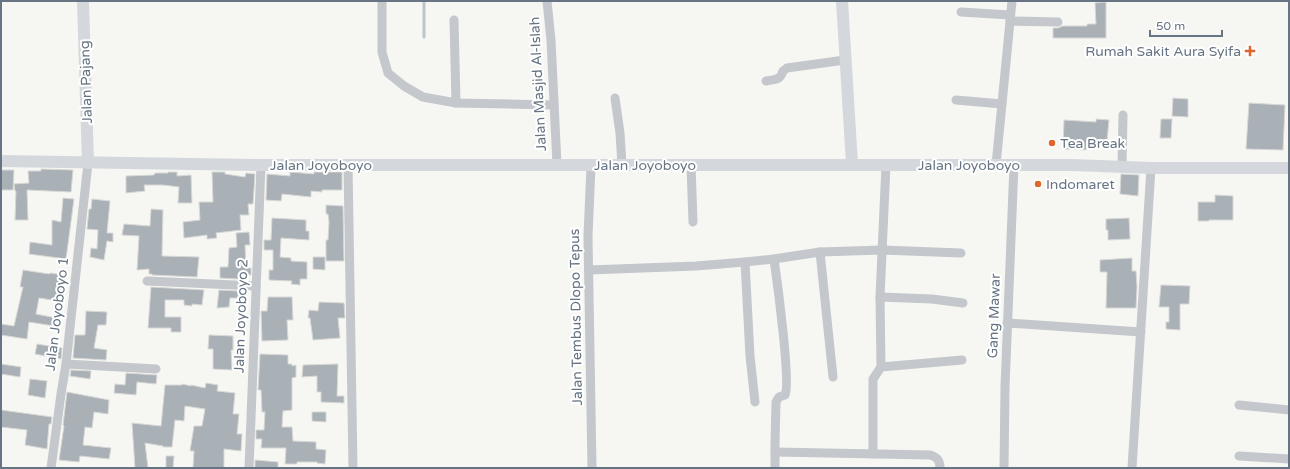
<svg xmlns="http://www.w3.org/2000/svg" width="1290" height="469" viewBox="0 0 1290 469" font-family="'Varela Round',sans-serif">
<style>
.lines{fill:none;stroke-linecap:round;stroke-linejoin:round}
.stream{stroke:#bcc5ca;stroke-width:3}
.building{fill:#a9b0b6;stroke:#d8d8d6}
.street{stroke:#c4c7cb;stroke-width:9}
.secondary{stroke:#d4d8dc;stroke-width:12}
.poi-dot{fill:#dd662c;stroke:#fff;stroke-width:1.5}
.labels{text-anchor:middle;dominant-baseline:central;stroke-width:4;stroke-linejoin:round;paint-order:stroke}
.poi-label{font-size:14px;fill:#667483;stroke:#fff;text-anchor:start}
.street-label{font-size:14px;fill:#667483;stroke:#fff}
</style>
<rect width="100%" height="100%" fill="#f6f6f3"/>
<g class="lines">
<path class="stream" d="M 424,37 L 424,1"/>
</g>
<g class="building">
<path d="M 1106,2 L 1106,38 L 1053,38 L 1053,28 L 1058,28 L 1063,26 L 1087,26 L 1087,24 L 1096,24 L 1095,3 Z"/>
<path d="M 1173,98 L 1188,99 L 1188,117 L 1172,116 Z"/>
<path d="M 1249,103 L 1285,105 L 1283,150 L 1246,149 Z"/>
<path d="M 1096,119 L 1109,120 L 1107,141 L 1087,140 L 1086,150 L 1063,149 L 1064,120 L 1096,122 Z"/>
<path d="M 1161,119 L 1172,119 L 1171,138 L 1160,138 Z"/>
<path d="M 41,169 L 73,170 L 71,192 L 27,190 L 28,220 L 15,220 L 16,191 L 15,191 L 14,184 L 29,183 L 28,171 L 41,171 Z"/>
<path d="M 1,170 L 14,170 L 13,190 L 1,190 Z"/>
<path d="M 168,172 L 177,172 L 177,176 L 191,175 L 192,203 L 178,203 L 179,187 L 163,185 L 144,185 L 145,191 L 126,193 L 126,176 L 154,175 L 155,173 L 168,173 Z"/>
<path d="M 212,172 L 225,172 L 225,174 L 245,177 L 246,173 L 255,174 L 253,204 L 248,204 L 249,215 L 240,215 L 241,230 L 216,233 L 217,238 L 207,239 L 207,235 L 184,238 L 183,222 L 200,220 L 199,202 L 213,202 Z"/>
<path d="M 290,172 L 314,174 L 314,172 L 342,172 L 342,190 L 322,190 L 322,192 L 311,191 L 311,197 L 282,194 L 281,201 L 266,200 L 267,174 L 290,176 Z"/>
<path d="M 1121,174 L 1139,175 L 1138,196 L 1120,194 Z"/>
<path d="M 1215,195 L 1233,196 L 1233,220 L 1209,220 L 1209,221 L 1198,221 L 1198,202 L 1215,202 Z"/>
<path d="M 63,198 L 74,199 L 66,259 L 29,254 L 30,242 L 52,245 L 52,220 L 61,222 Z"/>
<path d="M 92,199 L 110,201 L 107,233 L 113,233 L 113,242 L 107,241 L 104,260 L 90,257 L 91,248 L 97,249 L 98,230 L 87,229 L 89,209 L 91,209 Z"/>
<path d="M 326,205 L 343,206 L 344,261 L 326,261 L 326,240 L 328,240 L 329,222 L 328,214 L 326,214 Z"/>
<path d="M 151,209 L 163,210 L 162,256 L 199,257 L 197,277 L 152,275 L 152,274 L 149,274 L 149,269 L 137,270 L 139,236 L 122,235 L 124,224 L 150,226 Z"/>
<path d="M 272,218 L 306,220 L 306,231 L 309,231 L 309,240 L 281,238 L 280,257 L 291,258 L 291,261 L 307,262 L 307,279 L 300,279 L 300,285 L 291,284 L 292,281 L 269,280 L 269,270 L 273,270 L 273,250 L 264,250 L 264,240 L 271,240 Z"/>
<path d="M 1129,218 L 1130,239 L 1108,240 L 1108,230 L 1106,230 L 1106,219 Z"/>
<path d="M 249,232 L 250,245 L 245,245 L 246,268 L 251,268 L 251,275 L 238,275 L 238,279 L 220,278 L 220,267 L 228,267 L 229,248 L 237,247 L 236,233 Z"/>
<path d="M 313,257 L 325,257 L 325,270 L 313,269 Z"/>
<path d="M 1132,258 L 1132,271 L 1136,271 L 1137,287 L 1136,308 L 1106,308 L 1107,272 L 1100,272 L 1100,260 Z"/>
<path d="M 23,270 L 49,274 L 50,273 L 64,275 L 59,301 L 39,298 L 36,314 L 56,318 L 54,326 L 29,322 L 27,339 L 1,335 L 1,324 L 14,326 L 23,287 L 20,287 Z"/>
<path d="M 1161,285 L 1190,286 L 1189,304 L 1180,304 L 1180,330 L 1166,329 L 1166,322 L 1169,322 L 1169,307 L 1159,307 Z"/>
<path d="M 151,287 L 204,290 L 202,305 L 192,304 L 192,306 L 184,305 L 184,300 L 165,300 L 165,317 L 181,317 L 181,332 L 171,332 L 171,328 L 148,328 Z"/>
<path d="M 219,290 L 238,291 L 238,298 L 230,298 L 229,307 L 217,308 Z"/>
<path d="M 268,297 L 292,297 L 293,320 L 287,320 L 288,340 L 262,341 L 261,311 L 267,311 Z"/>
<path d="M 319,302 L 344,303 L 345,318 L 338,318 L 340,338 L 313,340 L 310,318 L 308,318 L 309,310 L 318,311 Z"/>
<path d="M 86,311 L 107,312 L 106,325 L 98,325 L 94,348 L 107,350 L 106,360 L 73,358 L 75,335 L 85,335 Z"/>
<path d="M 209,335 L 233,336 L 233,350 L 231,350 L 232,370 L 213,369 L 213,349 L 208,349 Z"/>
<path d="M 37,344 L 62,348 L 61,359 L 35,354 Z"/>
<path d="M 260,354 L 288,355 L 288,364 L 292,364 L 292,366 L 296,365 L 296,377 L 292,378 L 292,410 L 283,411 L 282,427 L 292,427 L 293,441 L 316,442 L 316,449 L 326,450 L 325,464 L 317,463 L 317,462 L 297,462 L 297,464 L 285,464 L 286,448 L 261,448 L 262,439 L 256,439 L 256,430 L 264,430 L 265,412 L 262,412 L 261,390 L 258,390 Z"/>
<path d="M 1,364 L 21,367 L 20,377 L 1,374 Z"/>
<path d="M 338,364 L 337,396 L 344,396 L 344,403 L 321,402 L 321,392 L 317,392 L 317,376 L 302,377 L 303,365 Z"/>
<path d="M 71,370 L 91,371 L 90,379 L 70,376 Z"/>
<path d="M 126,373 L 157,375 L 156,384 L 137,382 L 136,395 L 114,393 L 115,384 L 125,385 Z"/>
<path d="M 30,379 L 47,381 L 45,398 L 28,395 Z"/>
<path d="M 206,383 L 218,385 L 217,391 L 235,393 L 233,414 L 239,414 L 237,434 L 242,434 L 241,451 L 224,449 L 224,468 L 193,468 L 194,451 L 190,451 L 194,426 L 202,426 L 205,409 L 185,406 L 184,421 L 175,420 L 172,447 L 163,447 L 163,446 L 145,443 L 148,468 L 135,468 L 132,423 L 161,426 L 165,385 L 182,385 L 182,384 L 191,386 L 191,385 L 205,388 Z"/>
<path d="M 67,392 L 109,400 L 108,414 L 94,412 L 92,428 L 85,427 L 83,445 L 111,448 L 109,459 L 80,456 L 79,462 L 59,460 L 64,426 L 63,425 Z"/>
<path d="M 1,410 L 52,417 L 51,424 L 49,424 L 47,449 L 25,445 L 27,430 L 1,427 Z"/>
<path d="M 312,412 L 326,412 L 326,422 L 312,421 Z"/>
<path d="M 166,456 L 174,456 L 173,468 L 166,468 Z"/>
<path d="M 255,460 L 278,462 L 278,468 L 255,468 Z"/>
</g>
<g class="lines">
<g class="street">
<path d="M 382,1 L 382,52 L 388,73 L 404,86 L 423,97 L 456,103 L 554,105"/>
<path d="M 547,1 L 551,40 L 557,165"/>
<path d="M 961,12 L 1010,15"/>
<path d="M 454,20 L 456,103"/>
<path d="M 1010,21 L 1058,22"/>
<path d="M 766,81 C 775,79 780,81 783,71 L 787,68 L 845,60"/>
<path d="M 615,98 L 620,133 L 622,165"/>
<path d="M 956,100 L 1002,104"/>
<path d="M 348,165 L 353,468"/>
<path d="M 691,165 L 693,222"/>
<path d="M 996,165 L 1012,1"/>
<path d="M 591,166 L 588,236 L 592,468"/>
<path d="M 1122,166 L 1123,115"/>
<path d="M 820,252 L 833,377"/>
<path d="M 774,259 C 777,280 791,383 785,395 L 779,397 L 776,402 L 775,442 L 775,468"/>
<path d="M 745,262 L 750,356 L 755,402"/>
<path d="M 589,270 L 696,266 L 745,262 L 774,259 L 820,252 L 882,250 L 961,253"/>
<path d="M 147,281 L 256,286"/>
<path d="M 880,297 L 932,299 L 963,303"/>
<path d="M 1007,323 L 1141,332"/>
<path d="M 66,364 L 156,369"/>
<path d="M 881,367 L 962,360"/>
<path d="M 1239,405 L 1289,410"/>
<path d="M 775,452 L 930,455 C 937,457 940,460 940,468"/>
<path d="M 873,454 L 873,379 L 881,367 L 880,297 L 886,165"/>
<path d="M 1239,456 L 1289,459"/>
<path d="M 51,468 L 61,394 L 66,364 L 88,163"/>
<path d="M 249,468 L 261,165"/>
<path d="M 1004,468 L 1005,387 L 1014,165"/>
<path d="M 1132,468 L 1151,168"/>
</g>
<g class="secondary">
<path d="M 83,1 L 88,163"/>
<path d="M 842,1 L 852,164"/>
<path d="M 1,161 L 261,165 L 1073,165 L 1151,168 L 1289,168"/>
</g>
</g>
<g class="poi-dot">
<path d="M1248 45h4v4h4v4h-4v4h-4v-4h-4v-4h4z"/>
<circle cx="1052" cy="143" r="4"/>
<circle cx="1038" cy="184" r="4"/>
</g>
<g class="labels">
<g class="poi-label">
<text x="1241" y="51" text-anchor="end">Rumah Sakit Aura Syifa</text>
<text x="1060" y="143">Tea Break</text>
<text x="1046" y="184">Indomaret</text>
</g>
<g class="street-label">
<text transform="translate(86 82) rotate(-92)">Jalan Pajang</text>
<text transform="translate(538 84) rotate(-93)">Jalan Masjid Al-Islah</text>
<text x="321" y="165">Jalan Joyoboyo</text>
<text x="645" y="165">Jalan Joyoboyo</text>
<text x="969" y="165">Jalan Joyoboyo</text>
<text transform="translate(57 314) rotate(-83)">Jalan Joyoboyo 1</text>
<text transform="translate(241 316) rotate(-88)">Jalan Joyoboyo 2</text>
<text transform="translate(994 316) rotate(-88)">Gang Mawar</text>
<text transform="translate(576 317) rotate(-91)">Jalan Tembus Dlopo Tepus</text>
</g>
</g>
<rect width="1290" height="469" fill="none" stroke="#667483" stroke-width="4"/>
<path d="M1150 30v6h72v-6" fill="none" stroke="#667483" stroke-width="2"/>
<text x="1156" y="30" font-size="12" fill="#667483" stroke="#ffffff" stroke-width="3" paint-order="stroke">50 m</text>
</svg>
